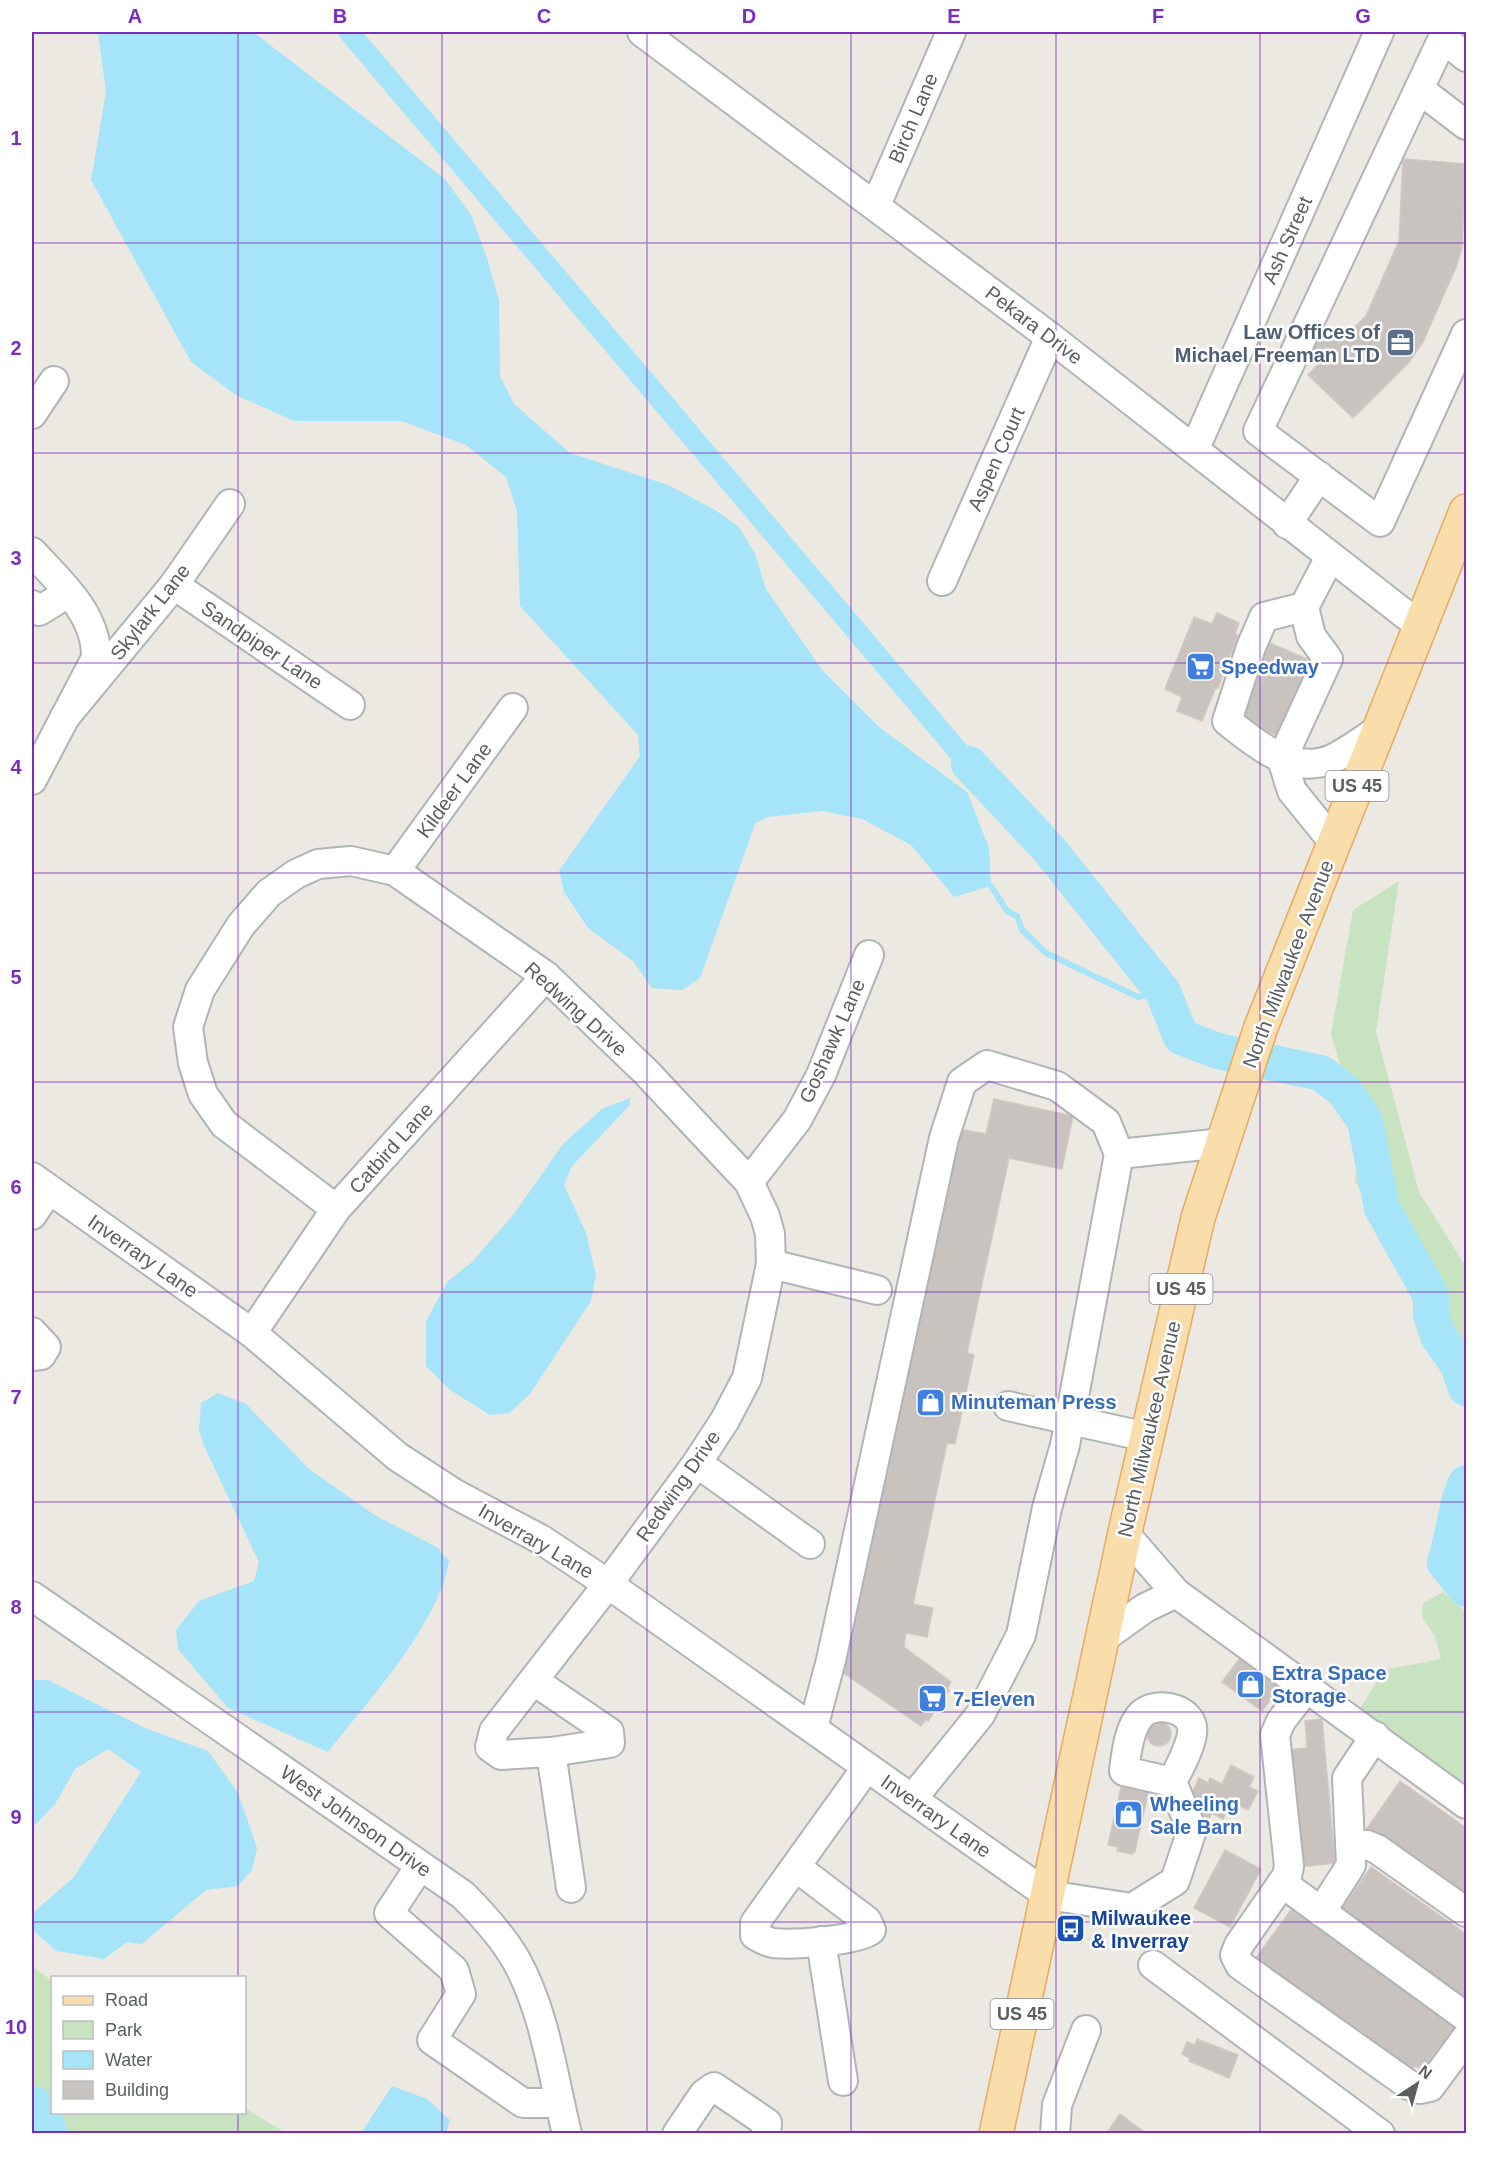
<svg xmlns="http://www.w3.org/2000/svg" width="1498" height="2165" viewBox="0 0 1498 2165" font-family="Helvetica,sans-serif">
<style>
.green{fill:#c7e3c0}
.water{fill:#a6e4f9}
.lines{fill:none;stroke-linecap:round;stroke-linejoin:round}
.stream{stroke:#a6e4f9;stroke-width:6}
.canal{stroke:#a6e4f9;stroke-width:21}
.river{stroke:#a6e4f9;stroke-width:36}
.building{fill:#c8c3bf;stroke:#d1c9c1;stroke-width:1.5}
.minor-casing{stroke:#b0b4b7;stroke-width:32}
.major-casing{stroke:#e8a960;stroke-width:36}
.minor{stroke:#fff;stroke-width:28}
.major{stroke:#f9deab;stroke-width:33}
.grid{fill:none;stroke:#7b2cbf;stroke-width:1.5;stroke-opacity:0.55}
.labels{text-anchor:middle;dominant-baseline:central;stroke-width:5;stroke-linejoin:round;paint-order:stroke}
.shield{fill:#fff;stroke:#8c8f91;stroke-width:1.5}
.shield-label{font-size:18px;font-weight:bold;fill:#5b5f62}
.street-label{font-size:20px;fill:#5b5f62;stroke:#fff}
.service-label{font-size:20px;font-weight:bold;fill:#4e5e75;stroke:#fff;text-anchor:end}
.shop-label{font-size:20px;font-weight:bold;fill:#366cbe;stroke:#fff;text-anchor:start}
.transit-label{font-size:20px;font-weight:bold;fill:#164399;stroke:#fff;text-anchor:start}
.neatline{fill:none;stroke:#7b2cbf;stroke-width:2}
.grid-label{font-size:20px;text-anchor:middle;font-weight:bold;fill:#7b2cbf}
</style>
<rect width="100%" height="100%" fill="#ece8e2"/>
<g class="green">
<path d="M 1399,881 L 1376,1032 L 1419,1192 L 1466,1267 L 1466,1394 L 1355,1181 L 1359,1126 L 1331,1035 L 1353,910 Z"/>
<path d="M 1443,1592 L 1466,1612 L 1466,1792 L 1359,1710 L 1384,1670 L 1441,1659 L 1435,1636 L 1422,1617 L 1423,1603 Z"/>
<path d="M 32,1966 L 52,1981 L 52,2112 L 244,2112 L 245,2108 L 286,2133 L 32,2133 Z"/>
</g>
<g class="water">
<path d="M 98,32 L 253,32 L 445,179 L 471,215 L 486,255 L 499,300 L 500,376 L 514,404 L 570,453 L 668,485 L 715,510 L 739,527 L 755,554 L 766,589 L 822,670 L 879,727 L 967,792 L 989,848 L 991,886 L 954,897 L 911,845 L 862,819 L 823,811 L 767,817 L 755,824 L 700,978 L 682,990 L 652,988 L 633,961 L 588,928 L 564,892 L 559,871 L 640,756 L 638,735 L 520,606 L 517,511 L 506,477 L 466,445 L 402,421 L 294,421 L 236,395 L 191,362 L 91,180 L 106,92 Z"/>
<path d="M 630,1098 L 630,1105 L 572,1166 L 564,1185 L 586,1233 L 596,1275 L 591,1301 L 530,1394 L 509,1413 L 490,1415 L 450,1390 L 426,1366 L 426,1321 L 448,1281 L 472,1262 L 514,1214 L 563,1144 L 602,1109 Z"/>
<path d="M 218,1393 L 246,1404 L 309,1469 L 376,1516 L 437,1547 L 449,1561 C 439,1624 368,1701 328,1752 L 228,1708 L 178,1649 L 176,1630 L 199,1601 L 254,1581 L 259,1562 L 205,1448 L 199,1431 L 201,1403 Z"/>
<path d="M 32,1680 L 48,1680 L 147,1729 L 208,1751 L 238,1793 L 257,1848 L 252,1870 L 238,1886 L 206,1890 L 142,1944 L 127,1942 L 104,1959 L 56,1951 L 32,1929 L 35,1911 L 74,1877 L 141,1772 L 108,1749 L 75,1769 L 55,1804 L 35,1825 L 32,1825 Z"/>
<path d="M 32,2085 C 49,2090 52,2094 52,2112 L 62,2113 L 68,2133 L 32,2133 Z"/>
<path d="M 392,2086 L 427,2099 L 450,2120 L 446,2133 L 361,2133 Z"/>
</g>
<g class="lines">
<path class="stream" d="M 991,886 L 1007,911 L 1017,916 L 1022,930 L 1046,953 L 1138,997 L 1163,992"/>
<path class="canal" d="M 349,32 L 969,764"/>
<g class="river">
<path d="M 969,764 L 1048,848 L 1163,992 L 1181,1037 L 1218,1051 L 1321,1073 L 1344,1091 L 1365,1121 L 1382,1208 L 1431,1296 L 1431,1315 L 1438,1336 L 1458,1365 L 1466,1388"/>
<path d="M 1466,1483 C 1456,1503 1453,1539 1445,1563 L 1466,1589"/>
</g>
</g>
<g class="building">
<path d="M 1403,159 L 1466,164 L 1462,248 L 1456,267 L 1423,342 L 1410,361 L 1353,418 L 1308,375 L 1321,362 L 1298,352 L 1309,325 L 1342,340 L 1366,316 L 1399,241 Z"/>
<path d="M 1217,613 L 1239,623 L 1235,634 L 1238,635 L 1218,688 L 1215,689 L 1202,721 L 1177,711 L 1182,697 L 1165,689 L 1194,617 L 1212,624 Z"/>
<path d="M 1270,643 L 1311,661 L 1278,736 L 1237,717 Z"/>
<path d="M 994,1099 L 1073,1116 L 1062,1169 L 1009,1158 L 967,1353 L 974,1355 L 955,1444 L 947,1443 L 913,1604 L 933,1608 L 927,1637 L 906,1633 L 904,1647 L 951,1682 L 947,1689 L 949,1690 L 928,1721 L 926,1719 L 921,1726 L 842,1672 L 959,1129 L 986,1134 Z"/>
<path d="M 1240,1658 L 1280,1687 L 1262,1711 L 1222,1682 Z"/>
<path d="M 1322,1719 L 1335,1863 L 1299,1867 L 1287,1750 L 1307,1748 L 1305,1721 Z"/>
<circle cx="1159" cy="1734" r="12"/>
<path d="M 1231,1765 L 1254,1777 L 1249,1787 L 1258,1791 L 1248,1810 L 1229,1800 L 1227,1804 L 1230,1805 L 1223,1819 L 1212,1813 L 1209,1819 L 1194,1811 L 1199,1801 L 1190,1796 L 1199,1778 L 1208,1783 L 1210,1778 L 1222,1784 Z"/>
<path d="M 1123,1779 L 1150,1785 L 1135,1851 L 1132,1854 L 1117,1851 L 1118,1847 L 1108,1845 Z"/>
<path d="M 1400,1781 L 1466,1828 L 1466,1902 L 1366,1830 Z"/>
<path d="M 1225,1850 L 1261,1869 L 1230,1927 L 1194,1908 Z"/>
<path d="M 1371,1867 L 1466,1934 L 1466,2002 L 1339,1912 Z"/>
<path d="M 1291,1910 L 1455,2026 L 1457,2029 L 1445,2047 L 1441,2044 L 1422,2070 L 1415,2066 L 1410,2073 L 1253,1962 Z"/>
<path d="M 1197,2039 L 1238,2055 L 1229,2078 L 1189,2061 L 1190,2058 L 1182,2054 L 1187,2042 L 1195,2045 Z"/>
<path d="M 1120,2114 L 1147,2134 L 1106,2134 Z"/>
</g>
<g class="lines">
<defs>
<g id="minor">
<path d="M 642,32 L 1050,337 L 1420,626"/>
<path d="M 1466,57 L 1443,38 L 1258,431 L 1380,522 L 1466,334"/>
<path d="M 1419,89 L 1466,125"/>
<path d="M 876,205 L 951,32"/>
<path d="M 32,414 L 54,381"/>
<path d="M 1195,448 L 1379,32"/>
<path d="M 1287,524 L 1319,476"/>
<path d="M 32,552 C 59,581 98,615 96,658 L 32,780"/>
<path d="M 1330,557 L 1304,607 L 1311,636 L 1328,659 L 1282,759 L 1292,791 L 1335,844"/>
<path d="M 942,581 L 1050,337"/>
<path d="M 174,585 L 350,705"/>
<path d="M 32,605 L 39,611 L 68,593"/>
<path d="M 1304,607 L 1264,617 L 1251,647 L 1227,721 C 1254,742 1286,771 1323,762 C 1339,759 1365,738 1380,729"/>
<path d="M 65,717 L 174,585 L 230,504"/>
<path d="M 395,871 L 513,708"/>
<path d="M 32,1177 L 252,1333 L 398,1457 L 455,1494 L 542,1540 L 608,1584 L 1048,1895 L 1132,1908 L 1175,1881 L 1192,1830 L 1172,1782 C 1179,1768 1189,1751 1192,1734 C 1196,1710 1160,1700 1143,1713 C 1129,1725 1126,1754 1124,1771 L 1172,1782"/>
<path d="M 749,1182 L 797,1120 L 821,1075 L 869,955"/>
<path d="M 336,1209 L 224,1124 L 203,1094 L 193,1063 L 188,1027 L 200,990 L 241,925 L 269,893 L 296,874 L 318,864 L 351,861 L 395,871 L 546,976 L 646,1072 L 749,1182 L 765,1216 L 770,1234 L 771,1264 L 747,1378 L 725,1420 L 697,1463 L 608,1584 L 494,1731 L 490,1747 L 501,1755 L 551,1752 L 610,1743 L 609,1732 L 534,1681"/>
<path d="M 32,1215 L 49,1190"/>
<path d="M 771,1264 L 877,1290"/>
<path d="M 32,1332 L 46,1347 L 41,1355 L 32,1356"/>
<path d="M 252,1333 L 336,1209 L 546,976"/>
<path d="M 1008,1406 L 1147,1437"/>
<path d="M 697,1463 L 810,1544"/>
<path d="M 1125,1534 L 1176,1593 L 1466,1804"/>
<path d="M 32,1596 L 463,1895 C 483,1915 502,1936 516,1960 C 545,2012 553,2076 567,2134"/>
<path d="M 1103,1638 L 1145,1608 L 1176,1593"/>
<path d="M 1308,1686 L 1281,1721 L 1275,1735 L 1289,1866 L 1287,1876 L 1239,1945 L 1235,1955 L 1240,1965 L 1409,2085 L 1420,2089 L 1430,2087 L 1466,2038"/>
<path d="M 813,1728 L 831,1660 L 944,1138 L 962,1082 L 987,1065 L 1057,1086 L 1106,1122 L 1119,1154"/>
<path d="M 551,1752 L 571,1888"/>
<path d="M 912,1799 L 980,1715 L 1021,1635 L 1047,1508 L 1065,1445 L 1119,1154 L 1223,1143"/>
<path d="M 1351,1845 L 1367,1845 L 1377,1849 L 1466,1912"/>
<path d="M 420,1866 L 389,1913 L 454,1970 L 461,1994 L 432,2040 L 523,2103 L 559,2103"/>
<path d="M 796,1867 L 867,1921 L 871,1930 C 858,1941 792,1945 773,1943 C 767,1942 760,1938 755,1935 L 755,1923 L 867,1767"/>
<path d="M 1282,1883 L 1466,2017"/>
<path d="M 1321,1912 L 1351,1865 L 1347,1778 L 1375,1736"/>
<path d="M 821,1941 L 843,2081"/>
<path d="M 1153,1965 L 1380,2134"/>
<path d="M 677,2134 L 704,2094 L 714,2087 L 767,2123 L 766,2134"/>
<path d="M 1055,2134 L 1057,2105 L 1086,2030"/>
</g>
<path id="major" d="M 996,2134 L 1127,1523 L 1198,1218 L 1261,1027 L 1466,511"/>
</defs>
<use href="#minor" class="minor-casing"/>
<use href="#major" class="major-casing"/>
<use href="#minor" class="minor"/>
<use href="#major" class="major"/>
</g>
<path class="grid" d="M 238,32 L 238,1978M 442,32 L 442,2134M 647,32 L 647,2134M 851,32 L 851,2134M 1056,32 L 1056,2134M 1260,32 L 1260,2134M 32,243 L 1466,243M 32,453 L 1466,453M 32,663 L 1466,663M 32,873 L 1466,873M 32,1082 L 1466,1082M 32,1292 L 1466,1292M 32,1502 L 1466,1502M 32,1712 L 1466,1712M 32,1922 L 1466,1922M 238,2112 L 238,2134"/>
<defs>
<symbol id="office-square" viewBox="-11 -11 22 22"><rect x="-9" y="-9" width="18" height="18" rx="4" fill="#5c6f8a" stroke="#fff"/><path d="M-6-3h4V-5.5h4V-3h4V5H-6ZM-1-4.5V-3h2v-1.5ZM-6 0V1H6V0Z" fill="#fff"/></symbol>
<symbol id="supermarket-square" viewBox="-11 -11 22 22"><rect x="-9" y="-9" width="18" height="18" rx="4" fill="#3f7fe0" stroke="#fff"/><path d="M-6-5.5h2.5l.6 2H6L4.5 2H-2.5L-4.4-4H-6ZM-1.5 3.2a1.3 1.3 0 1 0 .1 0ZM3 3.2a1.3 1.3 0 1 0 .1 0Z" fill="#fff"/></symbol>
<symbol id="shop-square" viewBox="-11 -11 22 22"><rect x="-9" y="-9" width="18" height="18" rx="4" fill="#3f7fe0" stroke="#fff"/><path d="M-5-2.5h2.3a2.7 3.5 0 0 1 5.4 0H5L5.5 6h-11ZM-1.5-2.5h3a1.5 2.3 0 0 0-3 0Z" fill="#fff"/></symbol>
<symbol id="bus-square" viewBox="-11 -11 22 22"><rect x="-9" y="-9" width="18" height="18" rx="4" fill="#1a4fb4" stroke="#fff"/><path d="M-5-6H5V4H4V6H2V4H-2V6H-4V4H-5ZM-3.5-4V0h7V-4ZM-3.5 1.2v1.5H-2V1.2ZM2 1.2v1.5H3.5V1.2Z" fill="#fff"/></symbol>
</defs>
<g fill-rule="evenodd">
<use href="#office-square" x="1384" y="326" width="33" height="33"/>
<use href="#supermarket-square" x="1184" y="650" width="33" height="33"/>
<use href="#shop-square" x="914" y="1386" width="33" height="33"/>
<use href="#shop-square" x="1234" y="1668" width="33" height="33"/>
<use href="#supermarket-square" x="916" y="1682" width="33" height="33"/>
<use href="#shop-square" x="1112" y="1798" width="33" height="33"/>
<use href="#bus-square" x="1054" y="1912" width="33" height="33"/>
</g>
<g class="labels">
<g class="shield">
<rect x="1325.5" y="771" width="63" height="30" rx="4.5"/>
<rect x="1149.5" y="1274" width="63" height="30" rx="4.5"/>
<rect x="990.5" y="1999" width="63" height="30" rx="4.5"/>
</g>
<g class="shield-label">
<text x="1357" y="786">US 45</text>
<text x="1181" y="1289">US 45</text>
<text x="1022" y="2014">US 45</text>
</g>
<g class="street-label">
<text transform="translate(913 118) rotate(-67)">Birch Lane</text>
<text transform="translate(1287 240) rotate(-66)">Ash Street</text>
<text transform="translate(1034 325) rotate(37)">Pekara Drive</text>
<text transform="translate(996 459) rotate(-66)">Aspen Court</text>
<text transform="translate(150 612) rotate(-52)">Skylark Lane</text>
<text transform="translate(262 645) rotate(34)">Sandpiper Lane</text>
<text transform="translate(454 790) rotate(-54)">Kildeer Lane</text>
<text transform="translate(1288 964) rotate(-69)">North Milwaukee Avenue</text>
<text transform="translate(576 1009) rotate(42)">Redwing Drive</text>
<text transform="translate(832 1041) rotate(-66)">Goshawk Lane</text>
<text transform="translate(391 1148) rotate(-48)">Catbird Lane</text>
<text transform="translate(143 1256) rotate(35)">Inverrary Lane</text>
<text transform="translate(1149 1429) rotate(-77)">North Milwaukee Avenue</text>
<text transform="translate(678 1486) rotate(-55)">Redwing Drive</text>
<text transform="translate(536 1541) rotate(30)">Inverrary Lane</text>
<text transform="translate(936 1816) rotate(35)">Inverrary Lane</text>
<text transform="translate(356 1821) rotate(35)">West Johnson Drive</text>
</g>
<g class="service-label">
<text x="1380" y="332">Law Offices of<tspan x="1380" dy="23">Michael Freeman LTD</tspan></text>
</g>
<g class="shop-label">
<text x="1221" y="667">Speedway</text>
<text x="951" y="1402">Minuteman Press</text>
<text x="1272" y="1673">Extra Space<tspan x="1272" dy="23">Storage</tspan></text>
<text x="953" y="1699">7-Eleven</text>
<text x="1150" y="1804">Wheeling<tspan x="1150" dy="23">Sale Barn</tspan></text>
</g>
<g class="transit-label">
<text x="1091" y="1918">Milwaukee<tspan x="1091" dy="23">&amp; Inverray</tspan></text>
</g>
</g>
<rect width="1498" height="2165" fill="none" stroke="#ffffff" stroke-width="66"/>
<rect x="51" y="1976" width="195" height="138" fill="#ffffff" stroke="#bdbfc0" stroke-width="1.5"/>
<rect x="63" y="1996" width="30" height="9" fill="#f9deab" stroke="#bdbfc0" stroke-width="1.5"/>
<text x="105" y="2006" font-size="18" fill="#5b5f62">Road</text>
<rect x="63" y="2021" width="30" height="18" fill="#c7e3c0" stroke="#bdbfc0" stroke-width="1.5"/>
<text x="105" y="2036" font-size="18" fill="#5b5f62">Park</text>
<rect x="63" y="2051" width="30" height="18" fill="#a6e4f9" stroke="#bdbfc0" stroke-width="1.5"/>
<text x="105" y="2066" font-size="18" fill="#5b5f62">Water</text>
<rect x="63" y="2081" width="30" height="18" fill="#c8c3bf" stroke="#bdbfc0" stroke-width="1.5"/>
<text x="105" y="2096" font-size="18" fill="#5b5f62">Building</text>
<g transform="translate(1417 2084) rotate(36)" stroke="#ffffff" stroke-width="4.5" paint-order="stroke">
<path d="M0-4.5L10 22L0 15L-10 22Z" fill="#5b5f62"/>
<text y="-9" font-size="16" font-weight="bold" text-anchor="middle" fill="#5b5f62">N</text>
</g>
<rect x="33" y="33" width="1432" height="2099" class="neatline"/>
<g class="grid-label">
<text x="135" y="23">A</text>
<text x="340" y="23">B</text>
<text x="544" y="23">C</text>
<text x="749" y="23">D</text>
<text x="954" y="23">E</text>
<text x="1158" y="23">F</text>
<text x="1363" y="23">G</text>
<text x="16" y="145">1</text>
<text x="16" y="355">2</text>
<text x="16" y="565">3</text>
<text x="16" y="774">4</text>
<text x="16" y="984">5</text>
<text x="16" y="1194">6</text>
<text x="16" y="1404">7</text>
<text x="16" y="1614">8</text>
<text x="16" y="1824">9</text>
<text x="16" y="2034">10</text>
</g>
</svg>
